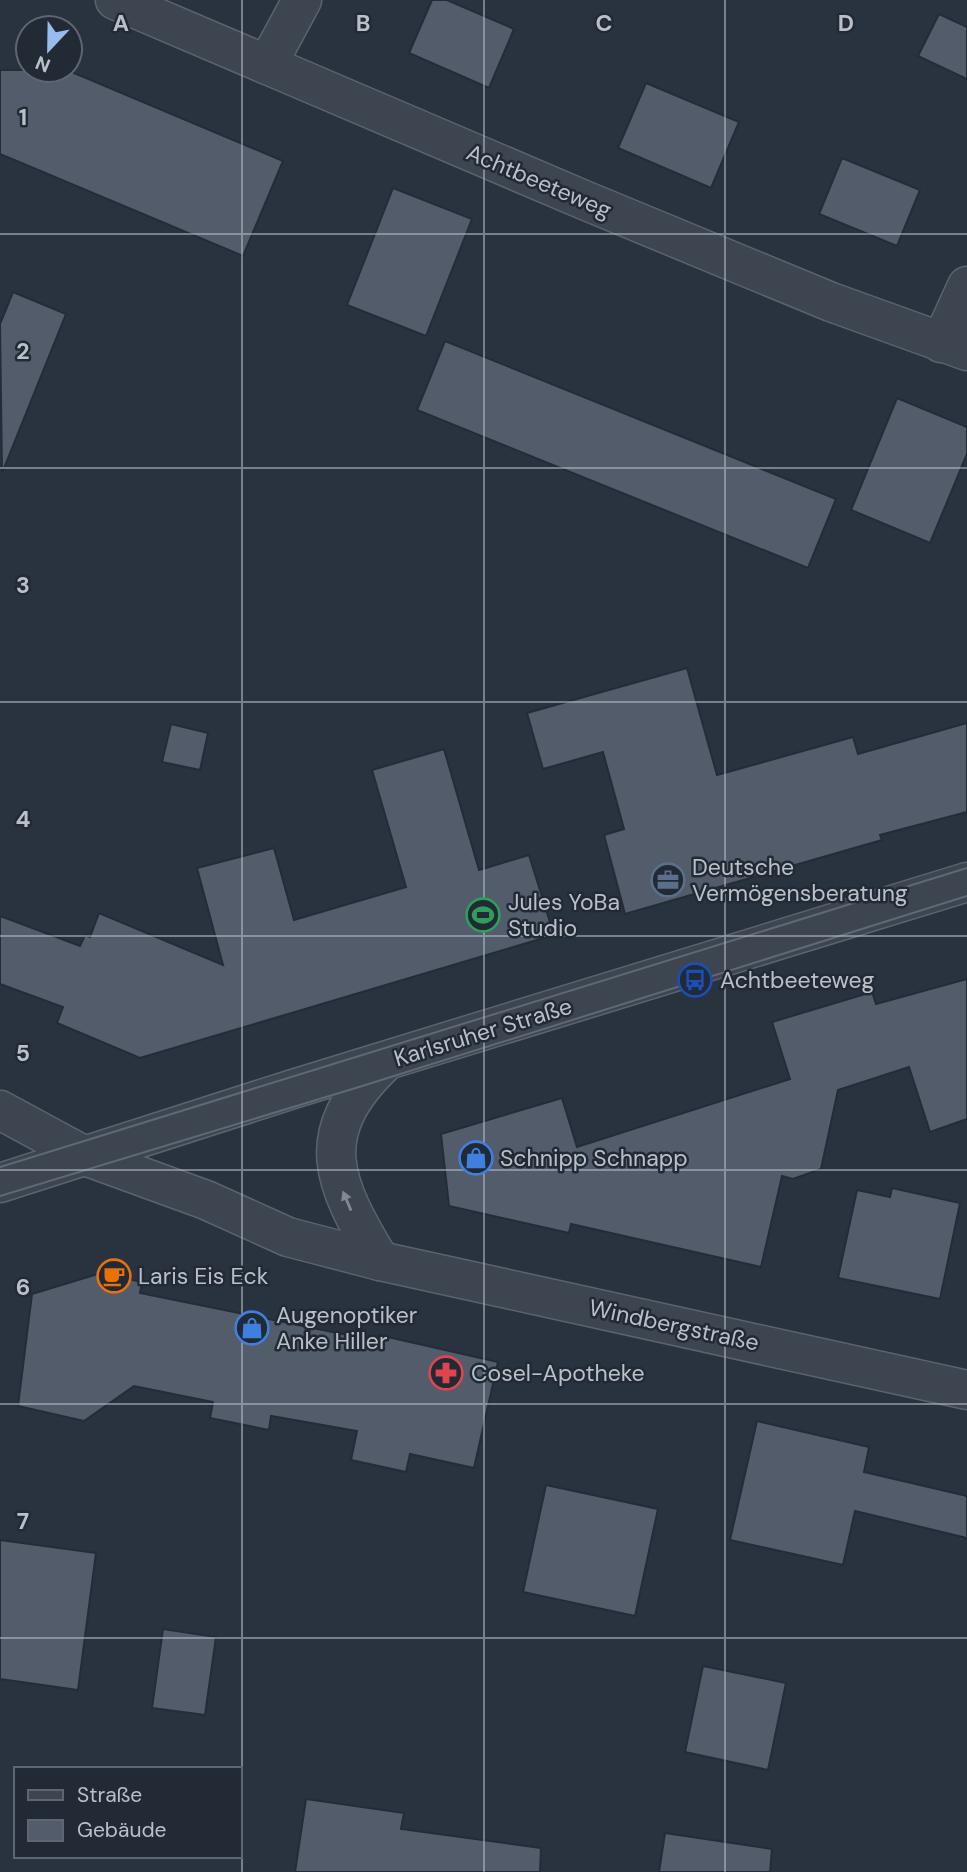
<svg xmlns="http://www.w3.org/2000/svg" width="967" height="1872" viewBox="0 0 967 1872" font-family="'DM Sans',sans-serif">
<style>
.building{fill:#525c6a;stroke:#242c37;stroke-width:2}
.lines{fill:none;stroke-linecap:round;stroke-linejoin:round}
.minor-casing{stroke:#5b636d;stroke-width:41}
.minor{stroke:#3d4550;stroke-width:38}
.tram{stroke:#5f6976;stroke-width:2}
.oneway{fill:#828993}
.grid{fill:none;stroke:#bac0ca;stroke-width:2;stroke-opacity:0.55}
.labels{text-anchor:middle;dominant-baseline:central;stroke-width:5;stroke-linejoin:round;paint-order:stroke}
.street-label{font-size:23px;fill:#bac0ca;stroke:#222a35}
.poi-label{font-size:23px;fill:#bac0ca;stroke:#222a35;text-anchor:start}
.grid-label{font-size:23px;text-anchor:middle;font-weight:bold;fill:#bac0ca;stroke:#222a35;stroke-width:5;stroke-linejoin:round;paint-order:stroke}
</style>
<rect width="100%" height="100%" fill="#293340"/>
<g class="building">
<path d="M 432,0 L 447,0 L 514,29 L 489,88 L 409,53 Z"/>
<path d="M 939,14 L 967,27 L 967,79 L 918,56 Z"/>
<path d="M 0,70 L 67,70 L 283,161 L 243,256 L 0,154 Z"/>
<path d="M 646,83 L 739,122 L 711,188 L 618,148 Z"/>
<path d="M 842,158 L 920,190 L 897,246 L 819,214 Z"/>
<path d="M 393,188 L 472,219 L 426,336 L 347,305 Z"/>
<path d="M 13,292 L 66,314 L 2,473 L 0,324 Z"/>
<path d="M 445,341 L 836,499 L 808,568 L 417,410 Z"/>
<path d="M 897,398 L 967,427 L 967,454 L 930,543 L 851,510 Z"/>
<path d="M 687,668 L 717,775 L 853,737 L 858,754 L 967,723 L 967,812 L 880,835 L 882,840 L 625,914 L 604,835 L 624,829 L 603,752 L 543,769 L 527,713 Z"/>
<path d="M 171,724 L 208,733 L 200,770 L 162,762 Z"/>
<path d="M 444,749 L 479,870 L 529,855 L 554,935 L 140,1058 L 57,1023 L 63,1007 L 0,984 L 0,916 L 80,946 L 85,935 L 90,937 L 99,913 L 223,965 L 197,868 L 274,848 L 294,920 L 406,887 L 372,770 Z"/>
<path d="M 967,979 L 967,1119 L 930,1132 L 909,1067 L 838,1090 L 821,1169 L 793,1179 L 782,1176 L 761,1267 L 571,1224 L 569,1233 L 449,1206 L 441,1134 L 562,1098 L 577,1147 L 790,1079 L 772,1022 L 872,992 L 876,1004 Z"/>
<path d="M 892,1188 L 960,1203 L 940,1299 L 838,1278 L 857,1190 L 890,1197 Z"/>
<path d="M 101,1273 L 142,1282 L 140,1293 L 377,1341 L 379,1335 L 498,1362 L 474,1468 L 410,1454 L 406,1472 L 351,1460 L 357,1431 L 271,1416 L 269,1430 L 210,1418 L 213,1402 L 134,1386 L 84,1421 L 18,1406 L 32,1294 Z"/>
<path d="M 757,1421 L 869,1447 L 864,1472 L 967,1496 L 967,1538 L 855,1511 L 843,1565 L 730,1540 Z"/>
<path d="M 546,1485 L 658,1509 L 635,1616 L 523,1592 Z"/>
<path d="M 0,1540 L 96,1553 L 78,1690 L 0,1679 Z"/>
<path d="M 163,1629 L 216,1637 L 205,1715 L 152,1708 Z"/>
<path d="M 703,1666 L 786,1683 L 768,1770 L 685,1752 Z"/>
<path d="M 306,1799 L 404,1813 L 401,1829 L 541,1848 L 540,1872 L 295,1872 Z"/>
<path d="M 665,1833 L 772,1849 L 770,1872 L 659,1872 Z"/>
</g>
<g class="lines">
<defs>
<g id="minor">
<path d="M 115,0 L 584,200 L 831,302 L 967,351"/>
<path d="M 267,65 L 302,0"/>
<path d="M 941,343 L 967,286"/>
<path d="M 0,1110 L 85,1156 L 206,1200 L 288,1237 L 380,1261 L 967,1390"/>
<path d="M 0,1183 L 293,1089 L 967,882"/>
<path d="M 380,1261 C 333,1183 310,1135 383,1064"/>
</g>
</defs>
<use href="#minor" class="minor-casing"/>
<use href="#minor" class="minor"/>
<g class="tram">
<path d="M 0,1167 L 967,868"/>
<path d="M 0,1196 L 359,1087 L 967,896"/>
</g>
</g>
<defs><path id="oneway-solid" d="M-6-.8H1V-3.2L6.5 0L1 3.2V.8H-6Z" transform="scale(1.75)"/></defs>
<use class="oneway" href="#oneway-solid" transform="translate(347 1201) rotate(-113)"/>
<path class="grid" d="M 242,0 L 242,1872M 484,0 L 484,1872M 725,0 L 725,1872M 0,234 L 967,234M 0,468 L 967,468M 0,702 L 967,702M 0,936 L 967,936M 0,1170 L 967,1170M 0,1404 L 967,1404M 0,1638 L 967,1638"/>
<defs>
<symbol id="office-ring" viewBox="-11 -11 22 22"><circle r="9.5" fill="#222a35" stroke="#5c6f8a" stroke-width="1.5"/><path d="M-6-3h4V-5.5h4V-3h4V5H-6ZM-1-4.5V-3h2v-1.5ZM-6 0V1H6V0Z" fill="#5c6f8a"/></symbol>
<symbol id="stadium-ring" viewBox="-11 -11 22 22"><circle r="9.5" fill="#222a35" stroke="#2e9e5b" stroke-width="1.5"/><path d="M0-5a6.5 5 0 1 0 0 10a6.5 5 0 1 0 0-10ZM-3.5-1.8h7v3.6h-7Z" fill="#2e9e5b"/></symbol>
<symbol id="bus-ring" viewBox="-11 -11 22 22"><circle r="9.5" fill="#222a35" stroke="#1a4fb4" stroke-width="1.5"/><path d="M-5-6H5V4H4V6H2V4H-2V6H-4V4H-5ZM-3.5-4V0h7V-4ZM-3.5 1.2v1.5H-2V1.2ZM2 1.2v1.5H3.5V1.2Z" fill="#1a4fb4"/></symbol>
<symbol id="shop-ring" viewBox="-11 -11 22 22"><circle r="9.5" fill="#222a35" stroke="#3f7fe0" stroke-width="1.5"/><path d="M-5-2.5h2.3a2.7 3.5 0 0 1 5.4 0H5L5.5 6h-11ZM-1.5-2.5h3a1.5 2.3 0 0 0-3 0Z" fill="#3f7fe0"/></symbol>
<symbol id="cafe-ring" viewBox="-11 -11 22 22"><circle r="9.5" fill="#222a35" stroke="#e8710a" stroke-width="1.5"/><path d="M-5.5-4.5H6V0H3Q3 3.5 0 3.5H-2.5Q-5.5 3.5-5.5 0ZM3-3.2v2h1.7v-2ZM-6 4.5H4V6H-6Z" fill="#e8710a"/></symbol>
<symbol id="pharmacy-ring" viewBox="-11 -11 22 22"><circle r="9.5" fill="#222a35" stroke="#e0444e" stroke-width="1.5"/><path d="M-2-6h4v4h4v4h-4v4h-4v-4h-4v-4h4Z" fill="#e0444e"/></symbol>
</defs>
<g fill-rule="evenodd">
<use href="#office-ring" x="649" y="861" width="38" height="38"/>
<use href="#stadium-ring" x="464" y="896" width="38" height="38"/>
<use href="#bus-ring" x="676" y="961" width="38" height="38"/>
<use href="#shop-ring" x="457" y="1139" width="38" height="38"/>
<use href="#cafe-ring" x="95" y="1257" width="38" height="38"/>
<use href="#shop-ring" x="233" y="1309" width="38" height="38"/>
<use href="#pharmacy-ring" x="427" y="1354" width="38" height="38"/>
</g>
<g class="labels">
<g class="street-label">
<text transform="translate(539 181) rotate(23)">Achtbeeteweg</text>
<text transform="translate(483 1032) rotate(-17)">Karlsruher Straße</text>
<text transform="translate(674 1325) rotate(12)">Windbergstraße</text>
</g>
<g class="poi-label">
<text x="692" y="867">Deutsche<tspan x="692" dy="26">Vermögensberatung</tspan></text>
<text x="508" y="902">Jules YoBa<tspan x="508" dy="26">Studio</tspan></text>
<text x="720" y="980">Achtbeeteweg</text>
<text x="500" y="1158">Schnipp Schnapp</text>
<text x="138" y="1276">Laris Eis Eck</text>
<text x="276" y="1315">Augenoptiker<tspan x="276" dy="26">Anke Hiller</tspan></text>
<text x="471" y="1373">Cosel-Apotheke</text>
</g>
</g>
<g class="grid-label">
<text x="121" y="31">A</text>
<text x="363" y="31">B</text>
<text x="604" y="31">C</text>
<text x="846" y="31">D</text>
<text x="23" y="125">1</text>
<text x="23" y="359">2</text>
<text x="23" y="593">3</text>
<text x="23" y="827">4</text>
<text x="23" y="1061">5</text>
<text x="23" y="1295">6</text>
<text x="23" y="1529">7</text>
</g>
<rect x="14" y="1767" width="228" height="91" fill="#222a35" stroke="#5f6671" stroke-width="2"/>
<rect x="28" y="1790" width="35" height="10" fill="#3d4550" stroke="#5f6671" stroke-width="2"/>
<text x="77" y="1802" font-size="21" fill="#bac0ca">Straße</text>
<rect x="28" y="1820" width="35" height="21" fill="#525c6a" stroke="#5f6671" stroke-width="2"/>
<text x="77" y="1837" font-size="21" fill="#bac0ca">Gebäude</text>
<g transform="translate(49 49) rotate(202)"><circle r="33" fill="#222a35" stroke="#5f6671" stroke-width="2"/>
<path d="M0-5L12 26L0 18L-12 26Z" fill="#9abbef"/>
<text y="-10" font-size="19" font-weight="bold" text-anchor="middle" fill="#bac0ca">N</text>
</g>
</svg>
